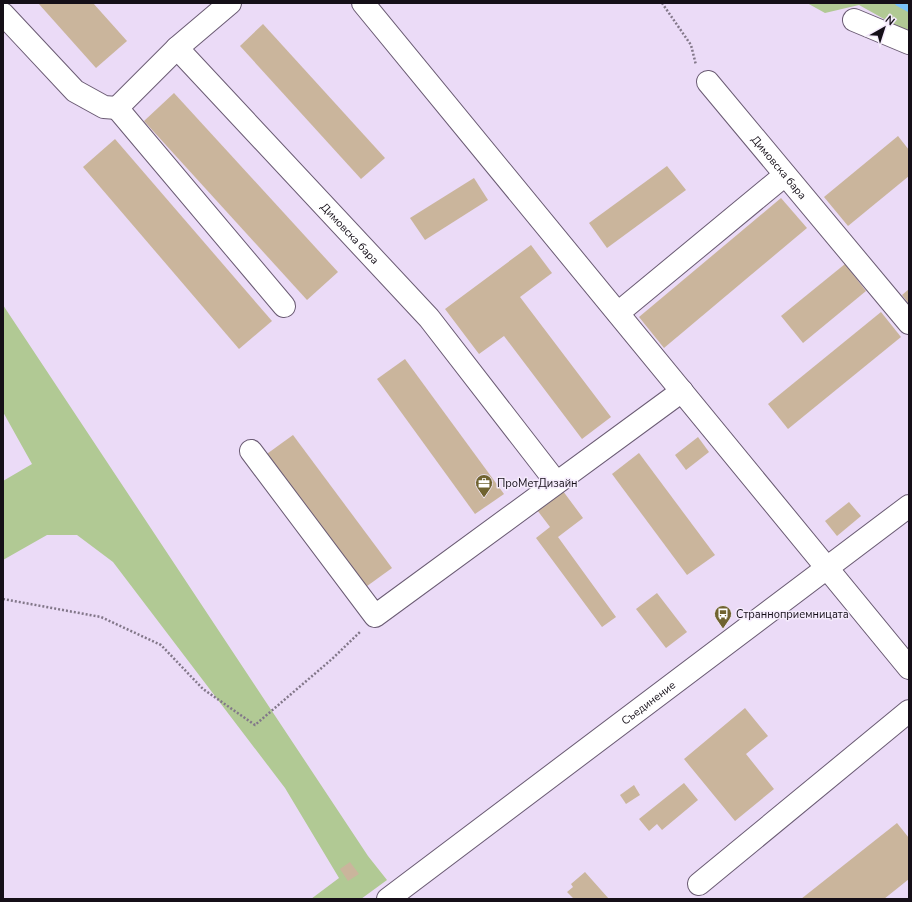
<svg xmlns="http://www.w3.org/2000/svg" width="912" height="902" viewBox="0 0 912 902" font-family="'Nunito Sans',sans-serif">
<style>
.green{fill:#b1c994}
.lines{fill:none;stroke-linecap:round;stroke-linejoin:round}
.stream{stroke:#7ac3fb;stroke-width:6}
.building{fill:#cab59c}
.minor-casing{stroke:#6a5b73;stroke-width:24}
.path{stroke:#827789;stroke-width:2.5;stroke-dasharray:2 2;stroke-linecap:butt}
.minor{stroke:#fff;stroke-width:22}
.labels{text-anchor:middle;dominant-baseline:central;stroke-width:3;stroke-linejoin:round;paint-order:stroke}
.street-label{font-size:11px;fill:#150f18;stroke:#f5ebfc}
.poi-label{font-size:11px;fill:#150f18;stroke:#f5ebfc;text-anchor:start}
</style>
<rect width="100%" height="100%" fill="#ebdbf7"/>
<g class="green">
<path d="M 807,3 L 909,3 L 909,33 L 859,5 L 825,13 Z"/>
<path d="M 3,305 L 368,856 L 387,880 L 361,899 L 311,899 L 339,878 L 285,788 L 113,562 L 77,535 L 47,535 L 3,560 L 3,481 L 32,464 L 3,412 Z"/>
</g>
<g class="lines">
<path class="stream" d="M 898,3 L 909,9"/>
</g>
<g class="building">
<path d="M 38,3 L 93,3 L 127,41 L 96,68 Z"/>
<path d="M 263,24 L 385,158 L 361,179 L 240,46 Z"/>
<path d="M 174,93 L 338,272 L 307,300 L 144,121 Z"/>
<path d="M 898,136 L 909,150 L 909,176 L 848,226 L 824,197 Z"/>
<path d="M 115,139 L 272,321 L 239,349 L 83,167 Z"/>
<path d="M 667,166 L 686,190 L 607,248 L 589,223 Z"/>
<path d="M 474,178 L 488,200 L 425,240 L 410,218 Z"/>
<path d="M 781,198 L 807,228 L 664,348 L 639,317 Z"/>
<path d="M 531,245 L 552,273 L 520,297 L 611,417 L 582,439 L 504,336 L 479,354 L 445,309 Z"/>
<path d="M 845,264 L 866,291 L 803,343 L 781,316 Z"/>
<path d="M 909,289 L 909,304 L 902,295 Z"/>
<path d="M 881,312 L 901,337 L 788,429 L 768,404 Z"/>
<path d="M 405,359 L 504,494 L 475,514 L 377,379 Z"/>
<path d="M 293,435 L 392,568 L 363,589 L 264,456 Z"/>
<path d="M 698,437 L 709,452 L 686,470 L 675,455 Z"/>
<path d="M 639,453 L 715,555 L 687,575 L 612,474 Z"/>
<path d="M 560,487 L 583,518 L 558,537 L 616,617 L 602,627 L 536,538 L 550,527 L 534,506 Z"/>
<path d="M 849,502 L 861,516 L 837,536 L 825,521 Z"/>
<path d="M 657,593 L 687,632 L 666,648 L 636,609 Z"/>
<path d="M 745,708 L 768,736 L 746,754 L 774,789 L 735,821 L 684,759 Z"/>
<path d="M 684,783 L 698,800 L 662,830 L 657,824 L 649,831 L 639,819 Z"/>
<path d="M 634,785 L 640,795 L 626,804 L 620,795 Z"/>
<path d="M 897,823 L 909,838 L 909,879 L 884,899 L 801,899 Z"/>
<path d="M 350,862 L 359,874 L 348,881 L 340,869 Z"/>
<path d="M 585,872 L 609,899 L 572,899 L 573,898 L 567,892 L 573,887 L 571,884 Z"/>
</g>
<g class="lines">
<defs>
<g id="minor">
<path id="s1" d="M 230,3 L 177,48 L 429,318 L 556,482"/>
<path d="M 363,3 L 909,668"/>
<path d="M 3,14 L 75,91 L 104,107 L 117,108"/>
<path d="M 854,20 L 909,43"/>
<path d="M 177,48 L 117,108 L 284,306"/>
<path id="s2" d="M 708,82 L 909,323"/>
<path d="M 618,313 L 785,175"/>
<path d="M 251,451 L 375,616 L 682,391"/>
<path d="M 699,884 L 909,711"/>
<path id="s3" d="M 388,899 L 909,506"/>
</g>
</defs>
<use href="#minor" class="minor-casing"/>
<g class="path">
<path d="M 662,3 L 691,45 L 696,65"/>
<path d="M 3,599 L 101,617 L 161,645 L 203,689 L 255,725 L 332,659 L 361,631"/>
</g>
<use href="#minor" class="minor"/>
</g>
<defs>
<symbol id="office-pin" viewBox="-11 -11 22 30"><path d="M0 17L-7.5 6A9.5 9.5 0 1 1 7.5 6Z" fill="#706330" stroke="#f5ebfc"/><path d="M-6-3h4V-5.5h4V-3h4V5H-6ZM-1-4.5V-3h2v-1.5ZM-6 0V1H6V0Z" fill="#fff"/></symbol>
<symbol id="bus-pin" viewBox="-11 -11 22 30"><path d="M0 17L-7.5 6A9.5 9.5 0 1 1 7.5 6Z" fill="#706330" stroke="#f5ebfc"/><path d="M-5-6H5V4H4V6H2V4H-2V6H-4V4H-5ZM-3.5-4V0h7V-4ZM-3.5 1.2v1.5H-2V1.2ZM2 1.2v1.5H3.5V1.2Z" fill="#fff"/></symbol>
</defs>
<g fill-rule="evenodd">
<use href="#office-pin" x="474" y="473" width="20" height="27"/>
<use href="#bus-pin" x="713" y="604" width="20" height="27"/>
</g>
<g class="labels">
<g class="street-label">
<text stroke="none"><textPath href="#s2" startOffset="111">Димовска бара</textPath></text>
<text stroke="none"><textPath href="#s1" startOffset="323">Димовска бара</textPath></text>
<text stroke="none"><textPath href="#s3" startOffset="326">Съединение</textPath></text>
</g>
<g class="poi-label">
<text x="497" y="483">ПроМетДизайн</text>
<text x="736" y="614">Странноприемницата</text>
</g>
</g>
<rect width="912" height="902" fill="none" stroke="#150f18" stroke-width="8"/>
<g transform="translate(884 28) rotate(39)" stroke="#f5ebfc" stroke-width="3" paint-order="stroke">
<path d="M0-3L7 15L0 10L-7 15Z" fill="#150f18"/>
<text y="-6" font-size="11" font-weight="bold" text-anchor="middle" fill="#150f18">N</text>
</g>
</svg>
